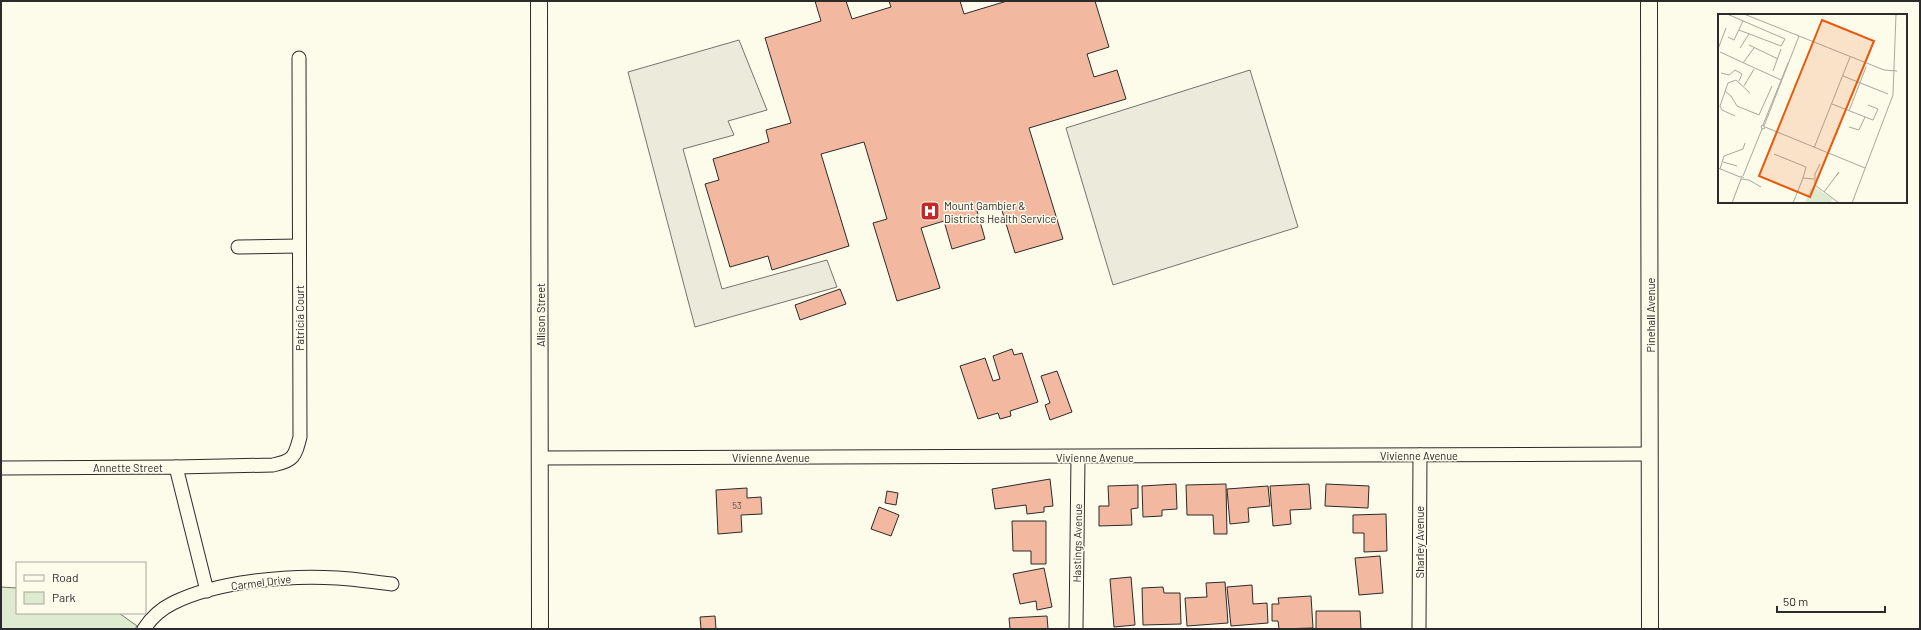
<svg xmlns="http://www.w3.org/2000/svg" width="1921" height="630" viewBox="0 0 1921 630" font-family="Barlow,sans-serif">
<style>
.green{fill:#deebd1;stroke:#74746e}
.parking{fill:#eceadb;stroke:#74746e}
.building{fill:#f2b8a0;stroke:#2b2b2b}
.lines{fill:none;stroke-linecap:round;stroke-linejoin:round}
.minor-casing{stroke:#2b2b2b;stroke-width:15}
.tertiary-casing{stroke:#2b2b2b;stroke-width:18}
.minor{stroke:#fdfbea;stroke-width:13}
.tertiary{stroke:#fdfbea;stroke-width:16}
.labels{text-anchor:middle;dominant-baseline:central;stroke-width:3;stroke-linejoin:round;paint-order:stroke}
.number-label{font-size:9px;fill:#5d4e48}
.poi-label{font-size:11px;fill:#2b2b2b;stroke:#fdfbea;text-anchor:start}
.street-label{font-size:11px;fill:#2b2b2b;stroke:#fdfbea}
.inset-road{fill:none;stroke:#a9a89e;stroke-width:1}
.view{fill:#e8590c;fill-opacity:0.15;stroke:#e8590c;stroke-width:2}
.inset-edge{fill:none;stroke:#2b2b2b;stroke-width:2}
</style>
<rect width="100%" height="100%" fill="#fdfbea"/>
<path class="green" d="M 1,587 L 17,588 L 17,613 L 119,613 L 137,626 L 135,629 L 1,629 Z"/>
<g class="parking">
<path d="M 739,40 L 767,110 L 728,121 L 734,135 L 683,149 L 722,289 L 827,260 L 837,287 L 695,327 L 628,72 Z"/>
<path d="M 1250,70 L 1298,227 L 1113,285 L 1066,128 Z"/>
</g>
<g class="building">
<path d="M 815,1 L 846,1 L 852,19 L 891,7 L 889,1 L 960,1 L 964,14 L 1007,1 L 1095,1 L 1109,47 L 1087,54 L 1094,77 L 1117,70 L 1126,99 L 1029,128 L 1063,239 L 1015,253 L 1000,204 L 977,211 L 985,239 L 952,249 L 944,221 L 921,228 L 940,288 L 897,301 L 873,223 L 887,219 L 864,142 L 821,154 L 849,246 L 772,270 L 768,256 L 730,267 L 705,184 L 719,180 L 713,159 L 769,142 L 766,130 L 791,123 L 765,38 L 821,21 Z"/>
<path d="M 840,289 L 846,304 L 800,320 L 795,305 Z"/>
<path d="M 1012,349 L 1014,355 L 1022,353 L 1038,402 L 1010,411 L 1011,416 L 1000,419 L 998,413 L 978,419 L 960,366 L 985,358 L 993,381 L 1000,379 L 993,356 Z"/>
<path d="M 1057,371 L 1072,412 L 1050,420 L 1045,405 L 1050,403 L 1041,376 Z"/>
<path d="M 1050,479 L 1053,506 L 1044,507 L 1044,512 L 1027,514 L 1026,505 L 995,509 L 992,489 Z"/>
<path d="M 1176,484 L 1177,509 L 1162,510 L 1162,516 L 1143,517 L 1142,486 Z"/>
<path d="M 1226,484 L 1227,534 L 1214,534 L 1213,515 L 1187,515 L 1186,485 Z"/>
<path d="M 1309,484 L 1311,509 L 1290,510 L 1291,524 L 1273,526 L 1270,486 Z"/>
<path d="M 1326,484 L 1369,486 L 1368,508 L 1325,506 Z"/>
<path d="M 1138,485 L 1138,508 L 1131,509 L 1132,525 L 1099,526 L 1099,506 L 1109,506 L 1108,486 Z"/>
<path d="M 1268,486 L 1270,506 L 1248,508 L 1249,522 L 1230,524 L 1227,489 Z"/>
<path d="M 747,488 L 747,498 L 761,497 L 762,514 L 741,515 L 742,532 L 718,534 L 716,490 Z"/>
<path d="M 887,491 L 898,493 L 896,505 L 885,503 Z"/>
<path d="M 879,507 L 899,515 L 891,536 L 871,529 Z"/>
<path d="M 1386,514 L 1387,551 L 1364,552 L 1364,533 L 1353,533 L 1353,515 Z"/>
<path d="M 1012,521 L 1046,521 L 1046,564 L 1031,564 L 1031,551 L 1013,551 Z"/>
<path d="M 1380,556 L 1383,593 L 1359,595 L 1355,558 Z"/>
<path d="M 1044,568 L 1052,607 L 1037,610 L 1036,601 L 1020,604 L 1013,574 Z"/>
<path d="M 1131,577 L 1135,625 L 1114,627 L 1110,579 Z"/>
<path d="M 1225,582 L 1228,623 L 1187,626 L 1185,598 L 1207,597 L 1206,583 Z"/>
<path d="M 1252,585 L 1253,604 L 1267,603 L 1268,623 L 1231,626 L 1227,587 Z"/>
<path d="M 1163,587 L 1164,593 L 1180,593 L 1181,624 L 1143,625 L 1142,588 Z"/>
<path d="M 1311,596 L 1313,628 L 1279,629 L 1278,621 L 1272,621 L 1272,604 L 1279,604 L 1278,598 Z"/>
<path d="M 1316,611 L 1360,611 L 1361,629 L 1316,629 Z"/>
<path d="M 715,616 L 716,629 L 701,629 L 700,617 Z"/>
<path d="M 1047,616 L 1048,629 L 1010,629 L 1009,618 Z"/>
</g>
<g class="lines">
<defs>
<g id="minor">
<path d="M 238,247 L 299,246"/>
<path d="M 540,458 L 1650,454"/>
<path d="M 176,467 L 273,465 C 294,461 295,456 300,437 L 299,58"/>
<path d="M 1,468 L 176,467 L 207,591"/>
<path d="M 144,629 C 151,618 161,609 173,603 C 217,581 289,575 337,578 C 356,579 374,582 392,584"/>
<path d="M 1076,629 L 1078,457"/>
<path d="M 1419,629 L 1420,455"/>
</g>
<g id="tertiary">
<path d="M 539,1 L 540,629"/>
<path d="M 1649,1 L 1650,629"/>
</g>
</defs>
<use href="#minor" class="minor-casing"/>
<use href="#tertiary" class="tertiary-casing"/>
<use href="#minor" class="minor"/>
<use href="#tertiary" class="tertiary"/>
</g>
<defs>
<symbol id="hospital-square" viewBox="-11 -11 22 22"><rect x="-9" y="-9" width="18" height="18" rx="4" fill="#c62828" stroke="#fdfbea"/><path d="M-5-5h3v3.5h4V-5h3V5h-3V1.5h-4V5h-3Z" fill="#fff"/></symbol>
</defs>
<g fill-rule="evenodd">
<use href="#hospital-square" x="919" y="200" width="22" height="22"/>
</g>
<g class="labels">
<g class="number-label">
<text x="737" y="505">53</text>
</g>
<g class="poi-label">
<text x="944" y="205">Mount Gambier &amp;<tspan x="944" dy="13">Districts Health Service</tspan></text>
</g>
<g class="street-label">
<text transform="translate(540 315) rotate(-90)">Allison Street</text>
<text transform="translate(1650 315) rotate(-90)">Pinehall Avenue</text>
<text transform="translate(299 318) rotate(-90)">Patricia Court</text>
<text x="1419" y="455">Vivienne Avenue</text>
<text x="771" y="457">Vivienne Avenue</text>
<text x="1095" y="457">Vivienne Avenue</text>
<text x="128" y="467">Annette Street</text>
<text transform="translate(1419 542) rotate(-90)">Sharley Avenue</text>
<text transform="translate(1077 543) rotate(-89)">Hastings Avenue</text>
<text transform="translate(261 582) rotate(-7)">Carmel Drive</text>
</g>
</g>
<g transform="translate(1718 14)">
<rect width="189" height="189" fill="#fdfbea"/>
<path d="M 97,172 L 101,176 L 115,185 L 112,189 L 87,189 L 92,175 Z" fill="#deebd1"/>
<path class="inset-road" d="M 9,0 L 67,25 L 63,32 L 21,16M 26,0 L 166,56 L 179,57M 10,23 L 16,26 L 25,7M 31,31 L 60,45M 22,34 L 31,20M 0,35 L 8,14M 2,38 L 63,66M 25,49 L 36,34M 55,57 L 63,35M 3,59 L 11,61 L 17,56 L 24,60 L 21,67M 125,62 L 170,80M 26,72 L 36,55M 7,77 L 13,82 L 19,92 L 41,101 L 54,72M 114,90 L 155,106 L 160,95 L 150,91M 131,97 L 148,53M 17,102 L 4,96 L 2,92 L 10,69 L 18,66 L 32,79M 45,111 L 70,49M 45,111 L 47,114 L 44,115 L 43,112 ZM 46,112 L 81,22M 47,113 L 147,154M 131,113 L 141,116 L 147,103M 96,134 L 132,43M 56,140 L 88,153 L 85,164M 5,148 L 19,152M 102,150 L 97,160 L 97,171 L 121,189M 0,154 L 22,163M 2,155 L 6,142 L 25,135 L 27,129M 25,162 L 44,115M 26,164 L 23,162 L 23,165 L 31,166 L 43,173M 106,178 L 121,158 L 118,162M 14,189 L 23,165M 75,189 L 85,164 L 96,165M 134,189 L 175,81 L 178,0"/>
<path class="view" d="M 104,6 L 156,27 L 92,183 L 41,162 Z"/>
<rect width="189" height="189" class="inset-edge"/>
</g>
<rect width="1921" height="630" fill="none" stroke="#2b2b2b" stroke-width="4"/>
<rect x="16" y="562" width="130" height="52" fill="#fdfbea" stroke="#a9a89e"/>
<rect x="24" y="575" width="20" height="6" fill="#fdfbea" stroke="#a9a89e"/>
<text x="52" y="582" font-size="12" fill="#2b2b2b">Road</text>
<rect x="24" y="592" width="20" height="12" fill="#deebd1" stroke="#a9a89e"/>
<text x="52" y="602" font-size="12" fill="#2b2b2b">Park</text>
<path d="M1777 606v6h108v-6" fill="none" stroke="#2b2b2b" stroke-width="2"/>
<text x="1783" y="606" font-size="12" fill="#2b2b2b" stroke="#fdfbea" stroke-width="3" paint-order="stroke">50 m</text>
</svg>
